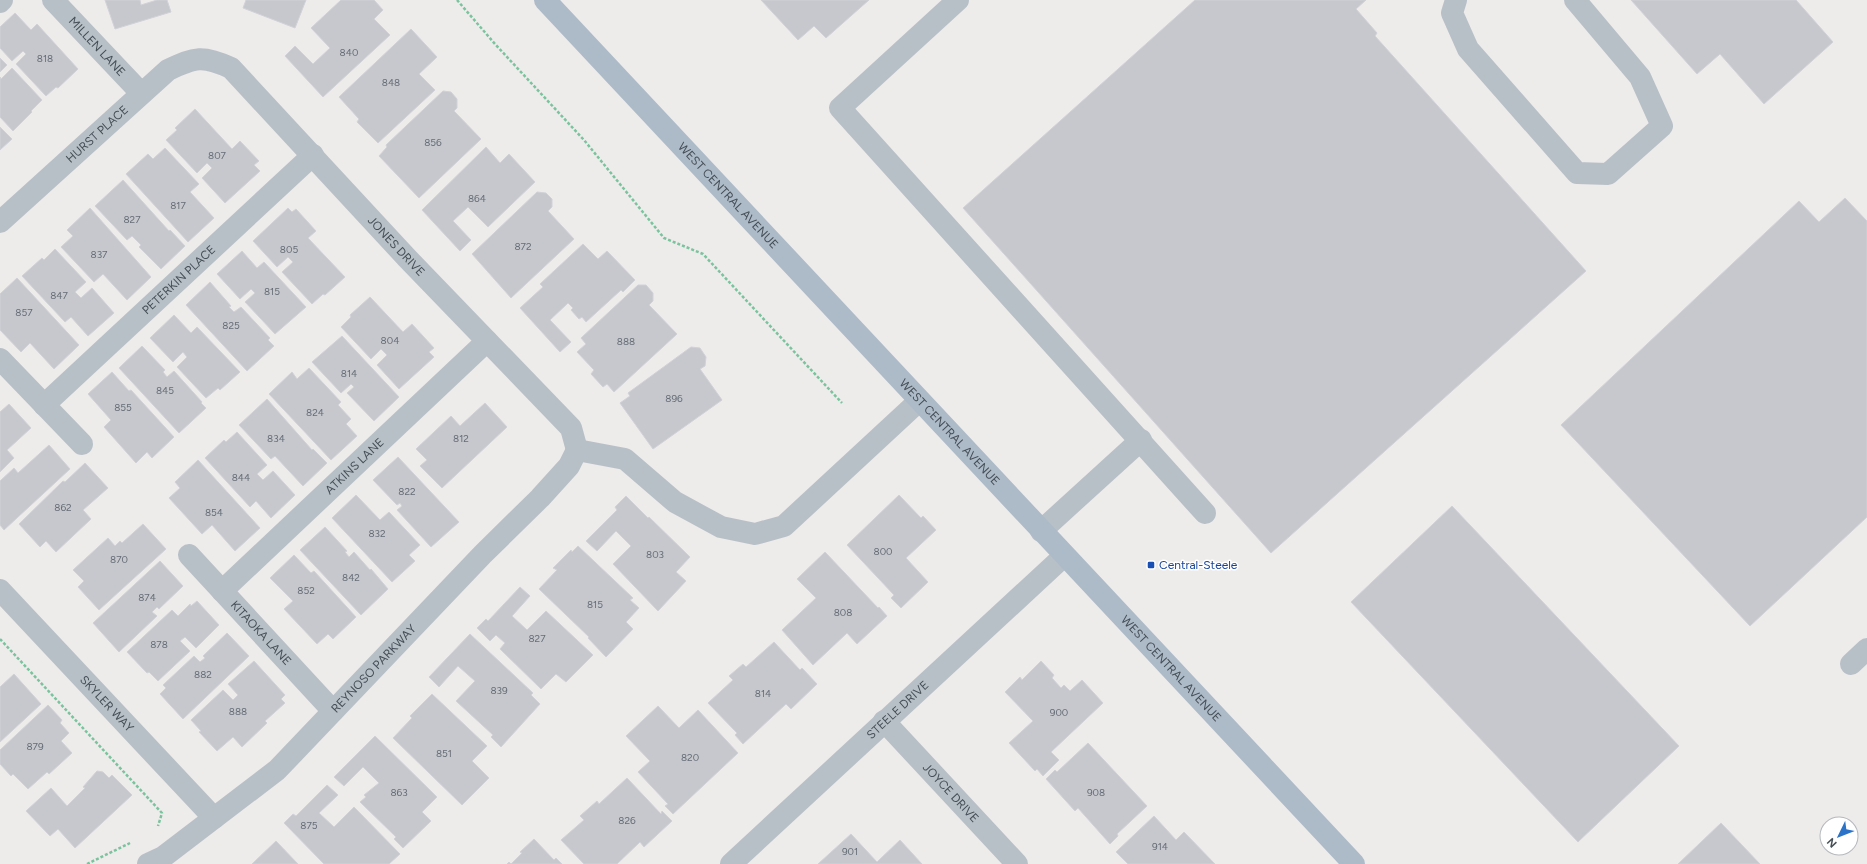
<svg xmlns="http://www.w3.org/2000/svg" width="1867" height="864" viewBox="0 0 1867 864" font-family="Figtree,sans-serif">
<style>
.building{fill:#c6c8ce;stroke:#d0d2d7}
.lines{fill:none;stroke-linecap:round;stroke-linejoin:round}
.path{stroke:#79c39d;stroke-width:2.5;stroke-dasharray:3 2;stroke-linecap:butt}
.minor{stroke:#b8c0c7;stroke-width:22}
.major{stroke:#adbbc8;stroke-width:22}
.transit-dot{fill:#1a4fb4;stroke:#fff;stroke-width:1.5}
.labels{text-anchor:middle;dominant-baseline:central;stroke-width:3;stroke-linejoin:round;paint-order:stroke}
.number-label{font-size:10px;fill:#666d75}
.street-label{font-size:12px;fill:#464f57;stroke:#fff}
.transit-label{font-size:12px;fill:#164399;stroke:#fff;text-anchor:start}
</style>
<rect width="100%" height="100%" fill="#eeebeb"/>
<g class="building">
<path d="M 105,0 L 140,0 L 141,5 L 157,0 L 167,0 L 171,12 L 115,29 Z"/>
<path d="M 246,0 L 306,0 L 295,28 L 243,8 Z"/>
<path d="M 341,0 L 374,0 L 383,10 L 374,19 L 390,35 L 323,97 L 285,56 L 295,46 L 313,64 L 330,48 L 311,28 Z"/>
<path d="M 761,0 L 869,0 L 826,38 L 814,26 L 798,40 Z"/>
<path d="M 1195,0 L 1366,0 L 1356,9 L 1377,33 L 1375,36 L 1586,271 L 1271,553 L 963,208 Z"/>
<path d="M 1631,0 L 1796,0 L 1833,42 L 1764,104 L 1720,54 L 1697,74 Z"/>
<path d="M 15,13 L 31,30 L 37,24 L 78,69 L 58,88 L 56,87 L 46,96 L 16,64 L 26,54 L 23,51 L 12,61 L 0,48 L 0,27 Z"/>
<path d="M 411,29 L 437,57 L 419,74 L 435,90 L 378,143 L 357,122 L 359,119 L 339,97 Z"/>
<path d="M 0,58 L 7,65 L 0,72 Z"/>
<path d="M 12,68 L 42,100 L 31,111 L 32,112 L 13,131 L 0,117 L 0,77 L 1,79 Z"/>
<path d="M 443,91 L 451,92 L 457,99 L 457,108 L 454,111 L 481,139 L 419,198 L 379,156 L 387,147 L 386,145 Z"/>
<path d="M 195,109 L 232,149 L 240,141 L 259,161 L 254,165 L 260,171 L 225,203 L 202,178 L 212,168 L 207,163 L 197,173 L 166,140 L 177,130 L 175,128 Z"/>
<path d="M 0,127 L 12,139 L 0,150 Z"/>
<path d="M 486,147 L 500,163 L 509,154 L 535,182 L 488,227 L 468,207 L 453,221 L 471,240 L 460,251 L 422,210 Z"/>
<path d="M 165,148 L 199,184 L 190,192 L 214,218 L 188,242 L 126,174 L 148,154 L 153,159 Z"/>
<path d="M 123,180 L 169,231 L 170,230 L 185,246 L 161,269 L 139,247 L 141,245 L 132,236 L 127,240 L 95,206 Z"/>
<path d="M 537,192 L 546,193 L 552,199 L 552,207 L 548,211 L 574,239 L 511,298 L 472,254 Z"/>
<path d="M 1845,198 L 1867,221 L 1867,517 L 1750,626 L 1561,425 L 1799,201 L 1819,222 Z"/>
<path d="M 90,208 L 151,277 L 127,300 L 103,274 L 94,282 L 61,247 L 73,236 L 67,230 Z"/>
<path d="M 288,208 L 292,212 L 296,209 L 316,231 L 308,238 L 345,277 L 325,295 L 323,294 L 312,304 L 282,272 L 293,262 L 288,257 L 277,267 L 253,241 Z"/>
<path d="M 583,244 L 598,259 L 607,251 L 635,280 L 623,292 L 621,290 L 586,322 L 582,317 L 579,319 L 571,310 L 573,308 L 568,303 L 550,320 L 571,342 L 560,352 L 520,308 L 543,287 L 540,284 Z"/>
<path d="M 55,249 L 86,282 L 75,292 L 81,298 L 92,288 L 114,313 L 88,336 L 71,317 L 65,322 L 22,276 L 42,258 L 44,260 Z"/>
<path d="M 242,251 L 257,268 L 264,262 L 306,307 L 275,334 L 245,302 L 255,293 L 251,289 L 240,299 L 217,274 Z"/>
<path d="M 17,278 L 79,345 L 54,369 L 30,343 L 21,352 L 0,330 L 0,294 Z"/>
<path d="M 210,282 L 231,306 L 229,307 L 234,312 L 241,307 L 270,338 L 268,340 L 274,346 L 247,371 L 186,305 Z"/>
<path d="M 638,285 L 646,285 L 653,293 L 653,301 L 649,305 L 677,334 L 614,392 L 607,384 L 603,387 L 591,374 L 594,370 L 577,352 L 586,344 L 581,338 Z"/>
<path d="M 370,297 L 403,332 L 412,324 L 434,348 L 429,352 L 434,357 L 399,389 L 377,365 L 387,355 L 381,349 L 371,359 L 341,327 L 351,317 L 350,315 Z"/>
<path d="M 174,315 L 191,333 L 197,327 L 240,372 L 220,390 L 218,388 L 206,398 L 177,367 L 187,357 L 183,352 L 173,362 L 150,338 Z"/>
<path d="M 342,336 L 399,397 L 374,421 L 347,393 L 354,387 L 351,384 L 341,393 L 312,362 Z"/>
<path d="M 142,346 L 165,370 L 163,372 L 167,377 L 174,371 L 202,402 L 201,403 L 206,408 L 179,433 L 119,368 Z"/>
<path d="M 691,347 L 700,348 L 706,357 L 705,366 L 700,369 L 722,400 L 653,449 L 620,403 L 630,396 L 628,393 Z"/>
<path d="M 309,368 L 341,402 L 338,405 L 351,419 L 346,424 L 357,436 L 331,460 L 269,394 L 292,372 L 297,379 Z"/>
<path d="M 112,372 L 129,391 L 131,390 L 174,437 L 152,458 L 147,452 L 136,463 L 104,427 L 111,420 L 88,394 Z"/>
<path d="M 267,399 L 312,450 L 313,449 L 327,463 L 303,486 L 275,456 L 271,459 L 239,425 Z"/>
<path d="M 485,403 L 507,427 L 442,488 L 420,466 L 427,460 L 416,449 L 451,416 L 460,426 Z"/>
<path d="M 9,404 L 31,428 L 7,450 L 14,458 L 0,472 L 0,412 Z"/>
<path d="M 237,432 L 267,465 L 257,474 L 263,480 L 273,471 L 295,495 L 271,518 L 256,501 L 250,507 L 205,458 L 224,440 L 226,442 Z"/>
<path d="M 49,445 L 70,469 L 4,530 L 0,525 L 0,481 L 14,468 L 18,473 Z"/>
<path d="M 398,457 L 459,522 L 431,547 L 397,510 L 402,506 L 400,503 L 397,505 L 373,480 Z"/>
<path d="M 198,460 L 260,528 L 235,551 L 212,525 L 202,534 L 169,498 L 180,488 L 175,482 Z"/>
<path d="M 85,463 L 108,488 L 83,510 L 91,519 L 56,552 L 46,541 L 40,547 L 19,524 L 63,481 L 65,482 Z"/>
<path d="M 356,495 L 380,520 L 389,512 L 420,545 L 409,555 L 415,561 L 392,582 L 332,518 Z"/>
<path d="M 899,495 L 921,518 L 923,516 L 936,530 L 906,558 L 928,582 L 901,608 L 891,598 L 894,595 L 847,545 Z"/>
<path d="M 626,496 L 648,518 L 649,517 L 690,557 L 676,572 L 686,581 L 658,611 L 613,564 L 631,546 L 616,531 L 597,551 L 586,541 L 617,510 L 615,507 Z"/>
<path d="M 1452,506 L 1679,746 L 1578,842 L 1351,602 Z"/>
<path d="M 143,524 L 166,549 L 99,610 L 78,587 L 84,581 L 73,570 L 108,538 L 115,546 L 120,541 L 122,543 Z"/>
<path d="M 325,527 L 347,551 L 345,552 L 349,557 L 354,552 L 370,570 L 371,569 L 388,589 L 361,615 L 300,550 Z"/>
<path d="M 578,546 L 633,598 L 630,600 L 639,608 L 626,622 L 633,629 L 606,657 L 588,638 L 589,637 L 539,589 L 557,570 L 553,568 L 571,550 L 572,552 Z"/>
<path d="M 825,552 L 878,608 L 879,607 L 887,616 L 857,644 L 847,633 L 813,665 L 782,630 L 816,598 L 797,579 Z"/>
<path d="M 294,555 L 311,573 L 314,571 L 356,617 L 333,639 L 328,634 L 317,644 L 284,609 L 293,601 L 270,578 Z"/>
<path d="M 160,561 L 183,586 L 159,609 L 157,607 L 152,612 L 157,616 L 119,652 L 93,623 Z"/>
<path d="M 520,587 L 530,596 L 512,616 L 527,630 L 546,611 L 593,655 L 566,682 L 556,674 L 541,689 L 500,649 L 505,643 L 496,635 L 490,641 L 477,628 L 486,619 L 488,621 Z"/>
<path d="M 197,601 L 219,625 L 196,648 L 185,637 L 180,641 L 190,651 L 158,681 L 149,672 L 147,673 L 127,652 L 172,610 L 178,616 L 190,604 L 191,606 Z"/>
<path d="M 227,633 L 249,656 L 183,719 L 160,694 L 166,688 L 163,685 L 194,656 L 200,662 L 205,658 L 203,656 Z"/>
<path d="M 470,634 L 533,693 L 531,695 L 540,704 L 501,747 L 491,737 L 493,735 L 456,701 L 475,681 L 458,666 L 439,687 L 429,677 Z"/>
<path d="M 774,642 L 800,670 L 802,668 L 817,684 L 791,709 L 786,704 L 743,744 L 735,735 L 737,733 L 708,703 L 733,680 L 729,676 L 743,664 L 746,667 Z"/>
<path d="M 254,661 L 285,695 L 281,699 L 285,703 L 265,721 L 267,723 L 242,747 L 233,737 L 217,751 L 199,732 L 201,731 L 191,720 L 223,690 L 233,700 L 238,695 L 228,684 Z"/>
<path d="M 1041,661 L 1054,675 L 1052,678 L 1061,688 L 1064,685 L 1070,691 L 1082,680 L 1103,703 L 1051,752 L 1059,760 L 1043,776 L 1037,769 L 1035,771 L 1009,743 L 1033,721 L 1005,692 L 1020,677 L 1022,680 Z"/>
<path d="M 14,674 L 41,704 L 0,742 L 0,687 Z"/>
<path d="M 432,694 L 487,746 L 472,761 L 489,778 L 462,805 L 393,738 L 412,718 L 410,716 Z"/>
<path d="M 48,705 L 62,720 L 60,723 L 69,733 L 61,741 L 72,753 L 49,774 L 47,772 L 28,789 L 13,774 L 11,776 L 0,764 L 0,750 Z"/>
<path d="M 658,706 L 679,728 L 698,710 L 738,753 L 673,814 L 665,806 L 668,804 L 638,772 L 650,761 L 626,736 Z"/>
<path d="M 375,736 L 437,797 L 422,812 L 431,821 L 403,848 L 394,839 L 396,837 L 360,802 L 366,797 L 364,795 L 379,783 L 363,767 L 344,786 L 334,777 Z"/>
<path d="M 1088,743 L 1147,806 L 1117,834 L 1118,836 L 1110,844 L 1078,808 L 1075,811 L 1046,779 L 1055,770 L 1057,772 Z"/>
<path d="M 97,771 L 103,772 L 109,778 L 112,775 L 132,795 L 75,848 L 58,829 L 50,836 L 26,811 L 51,788 L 67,806 L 85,788 L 83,787 Z"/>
<path d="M 627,778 L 661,814 L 662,811 L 672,821 L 644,847 L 640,842 L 617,864 L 584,864 L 561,840 L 584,820 L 580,816 L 597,801 L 599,804 Z"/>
<path d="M 327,785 L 338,795 L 319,813 L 334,827 L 354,807 L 400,854 L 389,864 L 324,864 L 284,823 L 293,814 L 296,816 Z"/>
<path d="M 1154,816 L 1176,840 L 1184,832 L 1215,864 L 1128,864 L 1116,852 Z"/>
<path d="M 1721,823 L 1760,864 L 1678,864 Z"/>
<path d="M 851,834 L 877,862 L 900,840 L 922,864 L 818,864 Z"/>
<path d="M 534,839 L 554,860 L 556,858 L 562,864 L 507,864 L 509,862 L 511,864 L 522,853 L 520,852 Z"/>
<path d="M 276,841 L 298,864 L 252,864 Z"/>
</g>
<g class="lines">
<g class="path">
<path d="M 457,0 L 495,44 L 584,140 L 664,238 L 703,254 L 842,403"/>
<path d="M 0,639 L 162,813 L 158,826"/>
<path d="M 87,864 L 130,843"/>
</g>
<g class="minor">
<path id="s1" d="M 53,0 L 141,93"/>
<path d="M 958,0 L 840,108 L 1205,513"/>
<path d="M 1456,0 L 1452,13 L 1468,49 L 1577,173 L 1608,174 L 1662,126 L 1640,77 L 1575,0"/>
<path d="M 0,2 L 2,0"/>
<path id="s2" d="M 0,222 L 168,70 C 195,57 203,55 231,68 L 407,258 L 571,428 L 577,450"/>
<path d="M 0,359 L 82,444"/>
<path id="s3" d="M 44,405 L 313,155"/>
<path d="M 577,450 L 625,459 L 675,502 L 721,527 L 755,534 L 784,526 L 919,401"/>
<path d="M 1041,531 L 1141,440"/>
<path id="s4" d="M 189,555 L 333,711"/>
<path id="s5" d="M 0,590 L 214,818"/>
<path id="s6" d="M 222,591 L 487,341"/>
<path d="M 1851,664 L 1867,649"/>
<path id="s7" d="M 884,721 L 1017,864"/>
<path id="s8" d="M 148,864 L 163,857 L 277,770 L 483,554 L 540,498 L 569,466 L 577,450"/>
<path id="s9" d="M 731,864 L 1064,556"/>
</g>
<path class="major" id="s10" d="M 545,0 L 1354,864"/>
</g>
<rect class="transit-dot" x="1147" y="561" width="8" height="8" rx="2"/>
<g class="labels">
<g class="number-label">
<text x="349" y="52">840</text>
<text x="45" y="58">818</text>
<text x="391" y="82">848</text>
<text x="433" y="142">856</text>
<text x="217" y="155">807</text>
<text x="477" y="198">864</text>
<text x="178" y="205">817</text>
<text x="132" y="219">827</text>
<text x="523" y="246">872</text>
<text x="289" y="249">805</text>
<text x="99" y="254">837</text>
<text x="272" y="291">815</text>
<text x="59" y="295">847</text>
<text x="24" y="312">857</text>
<text x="231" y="325">825</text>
<text x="390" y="340">804</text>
<text x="626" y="341">888</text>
<text x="349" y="373">814</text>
<text x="165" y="390">845</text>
<text x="674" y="398">896</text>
<text x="123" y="407">855</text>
<text x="315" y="412">824</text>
<text x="276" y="438">834</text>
<text x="461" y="438">812</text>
<text x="241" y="477">844</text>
<text x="407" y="491">822</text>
<text x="63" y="507">862</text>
<text x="214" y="512">854</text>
<text x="377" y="533">832</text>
<text x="883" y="551">800</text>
<text x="655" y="554">803</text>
<text x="119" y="559">870</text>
<text x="351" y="577">842</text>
<text x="306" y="590">852</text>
<text x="147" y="597">874</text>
<text x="595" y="604">815</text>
<text x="843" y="612">808</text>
<text x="537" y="638">827</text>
<text x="159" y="644">878</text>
<text x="203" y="674">882</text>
<text x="499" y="690">839</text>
<text x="763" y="693">814</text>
<text x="238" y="711">888</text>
<text x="1059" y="712">900</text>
<text x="35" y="746">879</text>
<text x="444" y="753">851</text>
<text x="690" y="757">820</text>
<text x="399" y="792">863</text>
<text x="1096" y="792">908</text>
<text x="627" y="820">826</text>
<text x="309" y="825">875</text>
<text x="1160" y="846">914</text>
<text x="850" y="851">901</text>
</g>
<g class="street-label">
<text stroke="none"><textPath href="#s1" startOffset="64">MILLEN LANE</textPath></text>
<text stroke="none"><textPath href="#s2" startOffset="131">HURST PLACE</textPath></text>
<text stroke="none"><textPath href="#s10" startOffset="268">WEST CENTRAL AVENUE</textPath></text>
<text stroke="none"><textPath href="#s2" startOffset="536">JONES DRIVE</textPath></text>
<text stroke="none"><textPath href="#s3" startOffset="184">PETERKIN PLACE</textPath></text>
<text stroke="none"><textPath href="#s10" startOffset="592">WEST CENTRAL AVENUE</textPath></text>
<text stroke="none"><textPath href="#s6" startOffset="182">ATKINS LANE</textPath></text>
<text stroke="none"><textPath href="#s4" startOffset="106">KITAOKA LANE</textPath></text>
<text stroke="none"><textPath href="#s8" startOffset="300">REYNOSO PARKWAY</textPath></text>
<text stroke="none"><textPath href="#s10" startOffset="916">WEST CENTRAL AVENUE</textPath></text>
<text stroke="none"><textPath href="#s5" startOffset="156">SKYLER WAY</textPath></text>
<text stroke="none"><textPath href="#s9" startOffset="227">STEELE DRIVE</textPath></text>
<text stroke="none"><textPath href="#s7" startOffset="98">JOYCE DRIVE</textPath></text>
</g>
<g class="transit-label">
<text x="1159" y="565">Central-Steele</text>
</g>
</g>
<g transform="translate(1839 836) rotate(227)"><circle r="19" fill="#ffffff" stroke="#b5b9bc"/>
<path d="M0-3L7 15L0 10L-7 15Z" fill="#2a73c9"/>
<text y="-6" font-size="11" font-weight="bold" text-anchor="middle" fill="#464f57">N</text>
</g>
</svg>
